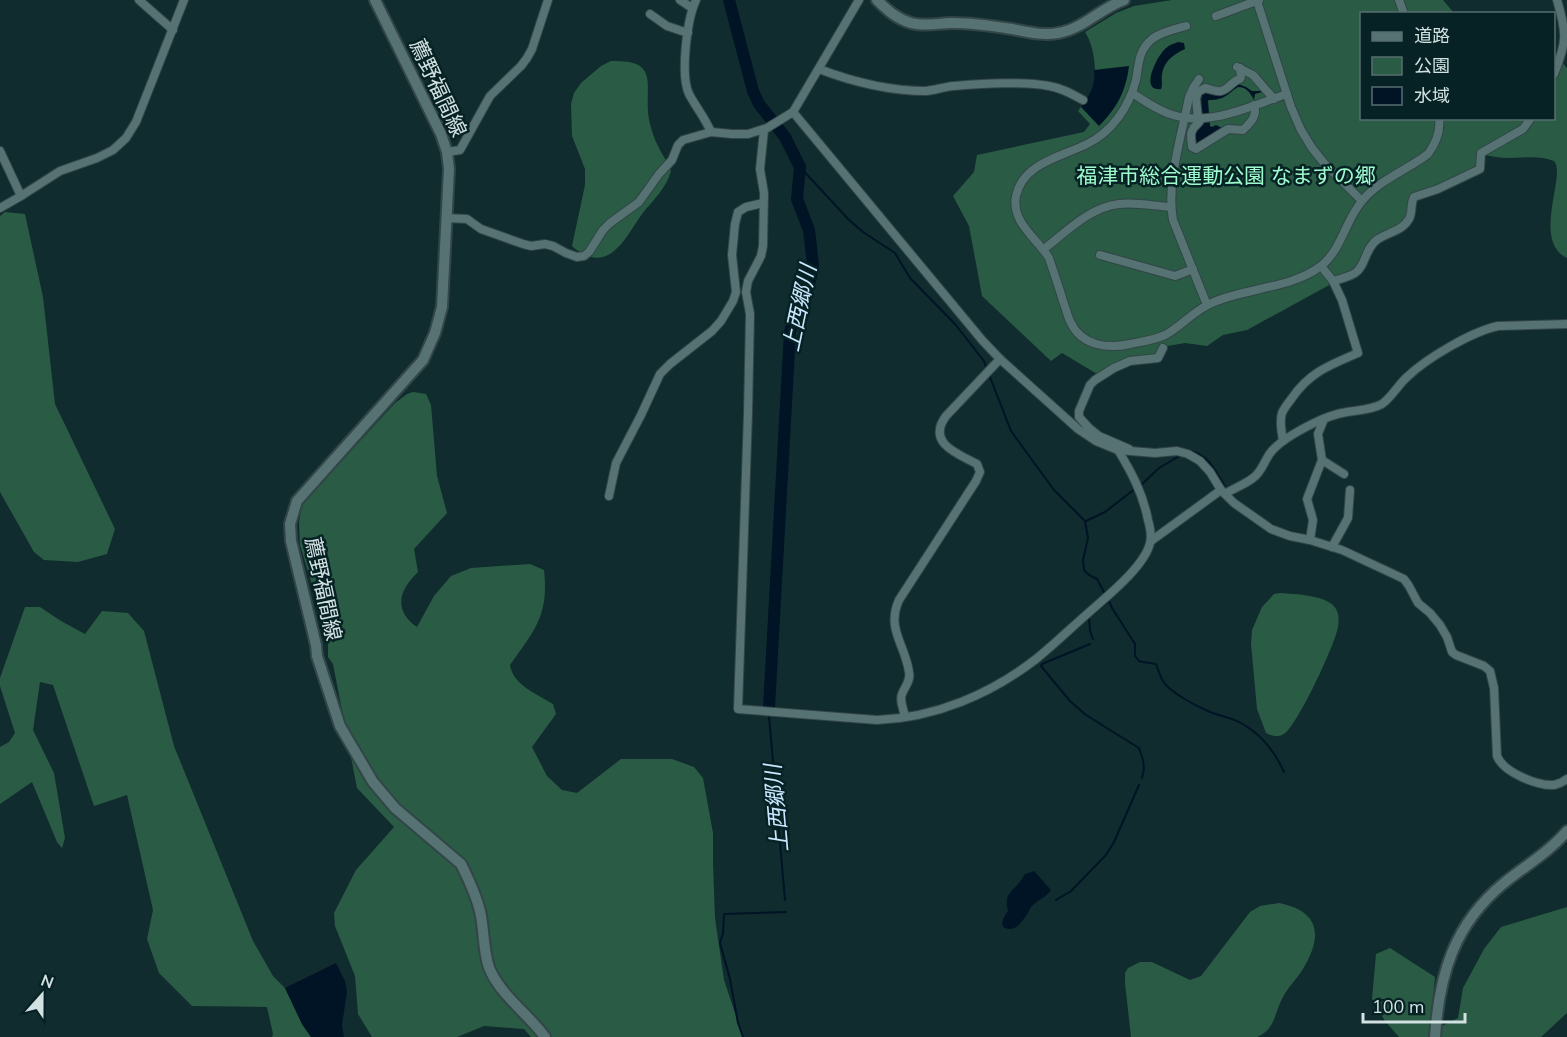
<svg xmlns="http://www.w3.org/2000/svg" width="1567" height="1037" viewBox="0 0 1567 1037" font-family="'Nunito Sans','Noto Sans JP',sans-serif">
<style>
.green{fill:#2a5b44}
.water{fill:#001425}
.lines{fill:none;stroke-linecap:round;stroke-linejoin:round}
.stream{stroke:#001425;stroke-width:2}
.river{stroke:#001425;stroke-width:12}
.street-casing{stroke:#324547;stroke-width:10}
.secondary-casing{stroke:#324547;stroke-width:14}
.street{stroke:#567273;stroke-width:8}
.secondary{stroke:#567273;stroke-width:10}
.labels{text-anchor:middle;dominant-baseline:central;stroke-width:5;stroke-linejoin:round;paint-order:stroke}
.street-label{font-size:21px;fill:#d2e1e2;stroke:#072224}
.park-label{font-size:21px;fill:#9dfacc;stroke:#072224}
.water-label{font-size:22px;font-style:italic;fill:#cae8ff;stroke:#072224}
</style>
<rect width="100%" height="100%" fill="#112c2e"/>
<g class="green">
<path d="M 1172,0 L 1443,0 L 1454,13 L 1362,14 L 1362,118 L 1554,118 L 1554,53 L 1567,68 L 1567,258 C 1531,241 1567,174 1554,161 C 1539,155 1524,158 1508,158 C 1500,158 1492,156 1484,155 L 1483,170 L 1416,199 L 1414,214 L 1375,244 L 1364,266 L 1247,330 L 1223,335 L 1207,346 L 1185,343 L 1162,347 L 1157,354 L 1117,364 L 1097,374 L 1062,353 L 1051,361 L 982,296 L 969,226 L 953,196 L 974,172 L 977,155 L 1084,132 L 1090,124 L 1078,111 C 1081,106 1087,101 1090,96 C 1099,79 1095,47 1085,32 L 1116,13 L 1134,6 Z"/>
<path d="M 611,61 C 665,59 641,90 650,124 C 652,131 654,139 658,146 C 662,155 668,162 671,171 C 666,189 653,200 642,214 C 629,232 614,266 588,256 C 582,253 577,251 572,246 L 585,185 L 585,169 L 572,136 L 571,104 L 574,93 L 581,83 L 601,66 Z"/>
<path d="M 5,212 L 25,214 L 43,297 L 55,404 L 115,529 L 107,554 L 78,562 L 44,560 L 34,552 L 0,492 L 0,216 Z"/>
<path d="M 413,392 L 426,394 L 431,405 L 437,476 L 447,513 L 414,549 L 418,572 C 399,590 393,610 417,627 L 434,596 L 451,576 L 471,568 L 530,564 L 544,570 C 549,615 535,630 510,665 C 513,685 537,694 553,704 L 556,714 L 532,747 L 547,776 L 562,790 L 577,793 L 621,759 L 672,759 L 694,767 L 703,778 L 713,833 L 713,863 L 715,918 L 724,980 L 743,1037 L 531,1037 L 524,1029 L 484,1026 L 457,1037 L 372,1037 L 358,1014 L 355,976 L 335,926 L 334,913 L 356,870 L 394,827 L 357,788 L 333,664 L 328,657 L 328,637 L 300,545 L 299,523 L 302,504 L 395,403 L 407,394 Z"/>
<path d="M 1280,593 C 1294,594 1329,595 1336,609 C 1339,614 1339,621 1338,627 C 1335,645 1297,726 1284,734 C 1277,738 1272,736 1266,733 L 1257,709 L 1251,644 L 1252,630 L 1262,607 L 1274,594 Z"/>
<path d="M 25,607 L 40,607 L 61,621 L 85,634 L 102,611 L 128,613 L 144,631 L 174,746 L 253,941 L 273,976 L 285,988 L 302,1024 L 311,1037 L 272,1037 L 273,1034 L 267,1007 L 192,1006 L 159,973 L 147,939 L 153,910 L 127,795 L 94,806 L 53,685 L 40,682 L 33,730 L 54,773 L 65,838 L 62,848 L 57,842 L 32,782 L 0,804 L 0,747 L 9,742 L 15,733 L 0,686 L 0,678 Z"/>
<path d="M 1279,903 C 1320,911 1323,936 1303,969 C 1297,979 1287,988 1282,999 C 1274,1014 1275,1030 1257,1037 L 1131,1037 L 1125,983 L 1125,973 L 1128,968 L 1140,962 L 1152,962 L 1190,980 L 1201,976 L 1250,912 L 1260,906 Z"/>
<path d="M 1567,907 L 1567,1013 L 1541,1037 L 1399,1037 L 1385,1021 L 1372,999 L 1376,954 L 1390,948 L 1435,977 L 1430,1032 L 1458,1018 L 1463,988 L 1484,949 L 1501,927 Z"/>
</g>
<g class="water">
<path d="M 1178,42 L 1184,43 L 1185,49 C 1174,54 1164,61 1162,74 C 1161,80 1163,84 1161,89 C 1139,92 1157,56 1165,49 C 1169,45 1173,44 1178,42 Z"/>
<path d="M 1129,66 C 1126,91 1117,108 1099,126 L 1081,107 C 1090,95 1096,84 1094,70 Z"/>
<path d="M 1238,84 L 1246,87 L 1252,91 L 1261,91 L 1262,92 L 1255,94 L 1254,100 C 1250,93 1247,87 1238,87 C 1226,95 1225,100 1209,100 L 1208,101 L 1210,126 L 1212,127 L 1216,125 L 1222,128 L 1221,131 L 1195,146 L 1194,132 L 1203,113 L 1199,110 L 1202,95 L 1208,92 L 1221,95 Z"/>
<path d="M 1034,871 L 1051,890 C 1046,898 1037,900 1032,906 C 1025,916 1018,935 1003,927 C 1001,921 1004,916 1008,911 C 1004,894 1010,894 1019,883 C 1022,880 1023,877 1025,874 Z"/>
<path d="M 336,963 L 345,981 L 347,992 L 342,1025 L 344,1037 L 311,1037 L 302,1024 L 285,988 Z"/>
</g>
<g class="lines">
<g class="stream">
<path d="M 800,167 L 849,220 L 863,232 L 895,253 L 910,278 L 955,324 L 984,361 L 986,367"/>
<path d="M 990,377 L 1011,431 L 1054,490 L 1085,521 L 1088,538 L 1083,560 L 1084,570 L 1089,575 L 1097,579 L 1104,592"/>
<path d="M 1189,451 C 1207,452 1217,473 1225,487"/>
<path d="M 1263,472 L 1274,454"/>
<path d="M 1141,485 L 1159,468 L 1181,455"/>
<path d="M 1237,491 L 1232,495 L 1238,502"/>
<path d="M 1265,520 L 1276,527"/>
<path d="M 1086,521 L 1105,512 L 1136,488"/>
<path d="M 1281,529 L 1307,536"/>
<path d="M 1343,546 L 1376,562"/>
<path d="M 1386,567 L 1408,577"/>
<path d="M 1412,583 L 1417,593"/>
<path d="M 1093,614 L 1109,601 L 1112,608 L 1135,644 L 1135,656 L 1139,661 L 1143,662 L 1156,664 C 1158,670 1160,676 1163,681 C 1169,692 1198,707 1210,712 C 1221,716 1232,718 1241,723 C 1261,734 1275,752 1284,772"/>
<path d="M 1089,617 L 1090,631 L 1093,639"/>
<path d="M 1449,634 L 1455,648"/>
<path d="M 1090,644 L 1042,664 L 1041,666 L 1070,701 L 1086,715 L 1139,748 L 1143,760 L 1144,769 L 1142,778"/>
<path d="M 769,716 L 785,900"/>
<path d="M 1056,900 L 1071,891 L 1106,855 L 1114,842 L 1139,785"/>
<path d="M 743,1037 L 738,1023 L 730,979 L 720,943 L 723,933 L 724,914 L 786,912"/>
</g>
<path class="river" d="M 729,0 L 753,91 L 759,104 L 785,137 L 800,167 L 797,199 L 809,230 L 813,265 L 810,281 L 806,292 L 799,302 L 790,332 L 769,707"/>
<defs>
<g id="street">
<path d="M 139,0 L 173,30"/>
<path d="M 680,0 L 692,8"/>
<path d="M 696,0 C 687,19 680,75 689,94 C 696,107 705,118 711,132"/>
<path d="M 1399,0 L 1404,14"/>
<path d="M 1257,1 L 1291,107 L 1301,130 L 1312,148 L 1324,163 L 1362,201"/>
<path d="M 650,14 L 667,26 L 688,33"/>
<path d="M 1216,16 L 1259,0"/>
<path d="M 1186,26 C 1175,29 1161,32 1152,39 C 1138,51 1139,64 1136,80 C 1129,107 1112,132 1087,144 C 1061,157 1023,163 1016,196 C 1011,223 1037,238 1049,258 C 1054,273 1059,287 1063,301 C 1066,308 1067,316 1071,323 C 1082,346 1108,349 1130,344 C 1141,342 1154,340 1165,335 C 1182,326 1195,309 1214,302 C 1247,288 1292,288 1321,266 C 1342,249 1345,221 1362,201 C 1379,180 1407,170 1428,154 C 1436,143 1441,132 1439,118"/>
<path d="M 1237,67 L 1253,75 L 1274,99"/>
<path d="M 819,69 C 853,82 889,91 926,91 C 935,90 944,87 953,86 C 981,84 1022,81 1049,86 C 1062,88 1072,94 1083,100"/>
<path d="M 1554,74 C 1567,42 1567,33 1557,0"/>
<path d="M 1199,79 L 1193,88 L 1189,97 C 1182,134 1166,184 1173,220 L 1207,305"/>
<path d="M 1132,93 C 1145,101 1158,111 1173,115 C 1210,127 1252,105 1287,94"/>
<path d="M 793,112 L 982,340 L 1000,359 L 1078,429 L 1096,441 L 1118,450 L 1155,453 L 1177,451 L 1188,454 L 1200,461 L 1210,472 L 1221,490 L 1234,503 L 1271,529 L 1290,536 L 1310,540 L 1342,550 L 1404,579 L 1409,586 L 1418,603 L 1430,613 L 1440,625 L 1447,637 L 1452,652 L 1456,655 L 1484,666 L 1490,671 L 1494,688 L 1497,756 C 1503,772 1537,786 1554,785 C 1559,784 1563,782 1567,779"/>
<path d="M 1198,119 L 1196,98 L 1198,92 L 1205,88 C 1210,89 1217,92 1221,91 C 1229,89 1232,81 1240,79 L 1241,77 L 1240,68"/>
<path d="M 1201,119 C 1199,124 1195,125 1193,129 C 1189,134 1192,141 1192,147 L 1196,149 L 1228,129 L 1243,130 C 1250,123 1258,116 1254,105"/>
<path d="M 764,130 L 760,169 L 764,193 L 763,246 L 761,256 L 748,281 L 746,292 L 750,314 L 748,413 L 738,709 L 877,720 C 935,718 991,694 1036,659 C 1056,643 1075,624 1094,608 C 1111,593 1145,565 1150,543 C 1152,536 1150,527 1148,520 C 1143,494 1132,473 1118,450"/>
<path d="M 0,151 L 21,196"/>
<path d="M 447,152 L 460,150 L 490,96 L 521,66 L 527,58 L 532,49 L 548,0"/>
<path d="M 0,208 L 21,196 L 60,171 L 97,158 L 113,150 L 126,138 L 136,122 L 184,0"/>
<path d="M 446,218 L 467,219 L 481,229 L 523,244 L 531,246 L 545,244 L 553,246 L 566,253 L 577,257 L 584,256 L 589,252 L 603,230 L 610,223 L 639,202 L 659,174 L 672,160 L 678,145 L 683,140 L 711,132 L 732,134 L 748,134 L 767,128 L 793,112 L 859,0"/>
<path d="M 1044,249 C 1066,232 1090,207 1119,204 C 1136,202 1154,206 1171,207"/>
<path d="M 1100,255 L 1175,276 L 1193,269"/>
<path d="M 1333,281 C 1340,279 1349,277 1355,273 C 1366,266 1365,247 1378,239 C 1389,232 1402,231 1409,219 C 1413,212 1410,204 1414,197 L 1438,189 L 1480,169 L 1481,153 L 1523,129 L 1531,118"/>
<path d="M 1283,441 C 1282,433 1279,422 1282,413 C 1284,408 1289,402 1292,398 C 1310,372 1330,365 1358,353 L 1342,300 L 1333,281 L 1321,266"/>
<path d="M 1129,449 L 1099,436 L 1089,428 L 1079,417 L 1079,411 L 1090,385 L 1095,380 L 1114,368 L 1130,361 L 1158,358 L 1163,348"/>
<path d="M 1322,460 L 1344,474"/>
<path d="M 1225,494 C 1234,488 1244,485 1253,478 C 1262,472 1264,461 1271,452 C 1279,442 1300,430 1312,424 C 1322,419 1335,414 1347,412 C 1358,410 1371,410 1382,404 C 1392,397 1398,385 1407,377 C 1427,358 1471,332 1498,326 L 1567,324"/>
<path d="M 609,496 L 616,463 L 641,415 L 660,374 L 670,364 L 712,331 L 721,321 L 733,301 L 736,292 L 732,255 L 735,224 L 738,212 L 746,207 L 763,203"/>
<path d="M 1310,540 L 1313,520 L 1307,499 L 1322,460 L 1318,434 L 1324,419"/>
<path d="M 1151,541 L 1221,490"/>
<path d="M 1332,547 L 1348,518 L 1350,490"/>
<path d="M 905,717 C 904,710 899,701 902,694 C 905,686 911,681 909,672 C 905,644 886,629 899,600 L 976,481 L 980,472 L 977,464 C 958,454 926,443 946,416 L 1000,359"/>
</g>
<g id="secondary">
<path d="M 375,0 L 441,134 L 447,152 L 449,169 L 442,307 L 435,333 L 423,360 L 297,501 L 290,524 L 291,541 L 316,645 L 317,656 L 340,726 L 373,782 L 395,808 L 461,864 C 469,880 478,899 481,916 C 484,932 484,959 491,972 C 503,997 529,1015 545,1037"/>
<path d="M 877,0 C 887,10 897,19 911,23 C 925,27 939,23 952,23 C 972,23 993,26 1012,29 C 1028,32 1043,36 1058,33 C 1083,29 1101,8 1124,0"/>
<path d="M 1435,1037 C 1439,975 1454,924 1504,883 C 1525,866 1549,852 1567,831"/>
</g>
</defs>
<use href="#street" class="street-casing"/>
<use href="#secondary" class="secondary-casing"/>
<use href="#street" class="street"/>
<use href="#secondary" class="secondary"/>
</g>
<g class="labels">
<g class="street-label">
<text transform="translate(438 88) rotate(65)">薦野福間線</text>
<text transform="translate(323 589) rotate(78)">薦野福間線</text>
</g>
<g class="park-label">
<text x="1226" y="176">福津市総合運動公園 なまずの郷</text>
</g>
<g class="water-label">
<text transform="translate(800 308) rotate(-78)">上西郷川</text>
<text transform="translate(777 808) rotate(-95)">上西郷川</text>
</g>
</g>
<rect x="1360" y="12" width="195" height="108" fill="#072224" stroke="#586e70" stroke-width="1.5"/>
<rect x="1372" y="32" width="30" height="9" fill="#567273" stroke="#586e70" stroke-width="1.5"/>
<text x="1414" y="42" font-size="18" fill="#d2e1e2">道路</text>
<rect x="1372" y="57" width="30" height="18" fill="#2a5b44" stroke="#586e70" stroke-width="1.5"/>
<text x="1414" y="72" font-size="18" fill="#d2e1e2">公園</text>
<rect x="1372" y="87" width="30" height="18" fill="#001425" stroke="#586e70" stroke-width="1.5"/>
<text x="1414" y="102" font-size="18" fill="#d2e1e2">水域</text>
<g transform="translate(42 995) rotate(21)" stroke="#072224" stroke-width="4.5" paint-order="stroke">
<path d="M0-4.5L10 22L0 15L-10 22Z" fill="#d2e1e2"/>
<text y="-9" font-size="16" font-weight="bold" text-anchor="middle" fill="#d2e1e2">N</text>
</g>
<path d="M1363 1013v9h102v-9" fill="none" stroke="#d2e1e2" stroke-width="3"/>
<text x="1372" y="1013" font-size="18" fill="#d2e1e2" stroke="#072224" stroke-width="4.5" paint-order="stroke">100 m</text>
</svg>
